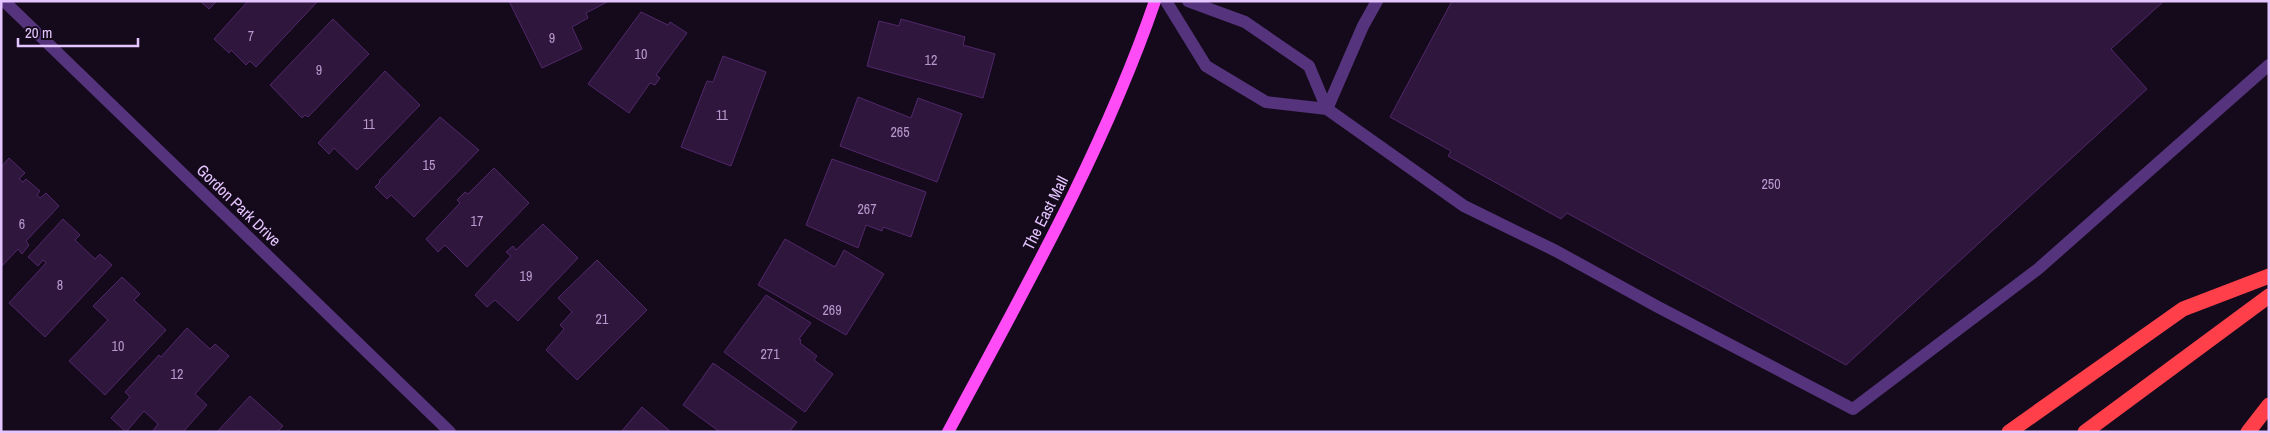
<svg xmlns="http://www.w3.org/2000/svg" width="2270" height="433" viewBox="0 0 2270 433" font-family="'Archivo Narrow',sans-serif">
<style>
.building{fill:#2f163d;stroke:#51276a}
.lines{fill:none;stroke-linecap:round;stroke-linejoin:round}
.minor{stroke:#56347d;stroke-width:12}
.major{stroke:#ff4cf6;stroke-width:12}
.highway{stroke:#ff404a;stroke-width:15}
.labels{text-anchor:middle;dominant-baseline:central;stroke-width:5;stroke-linejoin:round;paint-order:stroke}
.number-label{font-size:14px;fill:#b899ce}
.street-label{font-size:16px;fill:#e5c5ff;stroke:#150a1c}
</style>
<rect width="100%" height="100%" fill="#150a1c"/>
<g class="building">
<path d="M 200,1 L 217,1 L 209,9 Z"/>
<path d="M 248,1 L 317,1 L 317,2 L 256,67 L 250,61 L 246,65 L 231,50 L 229,53 L 214,39 Z"/>
<path d="M 509,1 L 609,1 L 586,13 L 588,18 L 572,27 L 582,49 L 542,68 Z"/>
<path d="M 1452,1 L 2164,1 L 2111,49 L 2147,89 L 1846,365 L 1567,213 L 1561,219 L 1448,156 L 1451,151 L 1390,117 Z"/>
<path d="M 641,12 L 668,25 L 670,22 L 687,33 L 656,75 L 660,78 L 655,85 L 650,83 L 629,113 L 588,84 Z"/>
<path d="M 333,19 L 369,54 L 308,117 L 305,115 L 302,118 L 270,85 Z"/>
<path d="M 901,19 L 965,37 L 963,45 L 995,54 L 983,98 L 867,66 L 879,21 L 899,26 Z"/>
<path d="M 723,56 L 766,72 L 731,166 L 681,147 L 707,81 L 713,82 Z"/>
<path d="M 385,71 L 420,105 L 357,170 L 334,148 L 329,154 L 318,143 Z"/>
<path d="M 858,97 L 911,118 L 918,98 L 962,114 L 937,182 L 840,146 Z"/>
<path d="M 440,117 L 479,150 L 414,217 L 391,195 L 387,199 L 375,187 L 380,182 L 379,181 Z"/>
<path d="M 9,158 L 25,173 L 19,179 L 23,182 L 26,179 L 40,191 L 37,195 L 40,198 L 46,193 L 59,206 L 26,241 L 29,245 L 22,254 L 18,249 L 1,267 L 1,167 Z"/>
<path d="M 832,159 L 926,192 L 911,237 L 883,227 L 882,231 L 866,225 L 858,248 L 806,225 Z"/>
<path d="M 494,168 L 529,203 L 467,267 L 445,245 L 438,252 L 426,239 L 460,203 L 457,200 L 465,192 L 468,194 Z"/>
<path d="M 63,219 L 80,235 L 75,240 L 95,259 L 100,254 L 112,265 L 45,337 L 9,303 L 46,263 L 43,260 L 38,266 L 28,257 Z"/>
<path d="M 543,224 L 578,258 L 518,321 L 495,300 L 487,307 L 475,295 L 511,256 L 506,252 L 513,246 L 516,250 Z"/>
<path d="M 785,239 L 835,267 L 844,250 L 884,274 L 846,335 L 758,285 Z"/>
<path d="M 597,260 L 647,310 L 577,380 L 546,350 L 564,329 L 560,325 L 572,312 L 558,298 Z"/>
<path d="M 122,277 L 140,294 L 134,300 L 166,330 L 105,395 L 69,361 L 108,320 L 93,306 Z"/>
<path d="M 766,295 L 811,323 L 799,339 L 801,340 L 800,343 L 817,356 L 814,360 L 833,374 L 805,412 L 724,352 Z"/>
<path d="M 187,328 L 210,349 L 215,344 L 229,356 L 195,394 L 207,405 L 183,432 L 152,432 L 158,424 L 144,411 L 126,432 L 111,418 L 130,397 L 125,392 L 159,355 L 161,357 Z"/>
<path d="M 713,363 L 797,422 L 789,432 L 720,432 L 683,405 Z"/>
<path d="M 250,396 L 283,426 L 277,432 L 217,432 Z"/>
<path d="M 642,407 L 671,432 L 621,432 Z"/>
</g>
<g class="lines">
<g class="minor">
<path d="M 4,1 L 450,432"/>
<path d="M 1166,1 L 1206,66 L 1266,102 L 1327,109 L 1464,206 L 1556,251 L 1658,307 L 1853,409 L 2038,269 L 2269,65"/>
<path d="M 1188,1 L 1245,22 L 1309,66 L 1327,109"/>
<path d="M 1327,109 L 1363,26 L 1377,1"/>
</g>
<path class="major" d="M 948,432 C 1023,292 1103,152 1155,1"/>
<g class="highway">
<path d="M 2009,432 L 2183,309 L 2269,276"/>
<path d="M 2085,432 L 2269,296"/>
<path d="M 2248,432 L 2269,405"/>
</g>
</g>
<g class="labels">
<g class="number-label">
<text x="251" y="36">7</text>
<text x="552" y="38">9</text>
<text x="641" y="54">10</text>
<text x="931" y="60">12</text>
<text x="319" y="70">9</text>
<text x="722" y="115">11</text>
<text x="369" y="124">11</text>
<text x="900" y="132">265</text>
<text x="429" y="165">15</text>
<text x="1771" y="184">250</text>
<text x="867" y="209">267</text>
<text x="477" y="221">17</text>
<text x="22" y="224">6</text>
<text x="526" y="276">19</text>
<text x="60" y="285">8</text>
<text x="832" y="310">269</text>
<text x="602" y="319">21</text>
<text x="118" y="346">10</text>
<text x="770" y="354">271</text>
<text x="177" y="374">12</text>
</g>
<g class="street-label">
<text transform="translate(239 205) rotate(44)">Gordon Park Drive</text>
<text transform="translate(1045 213) rotate(-63)">The East Mall</text>
</g>
</g>
<rect width="2270" height="433" fill="none" stroke="#e5c5ff" stroke-width="5"/>
<path d="M18 38v8h120v-8" fill="none" stroke="#e5c5ff" stroke-width="2.5"/>
<text x="25" y="38" font-size="15" fill="#e5c5ff" stroke="#150a1c" stroke-width="4" paint-order="stroke">20 m</text>
</svg>
